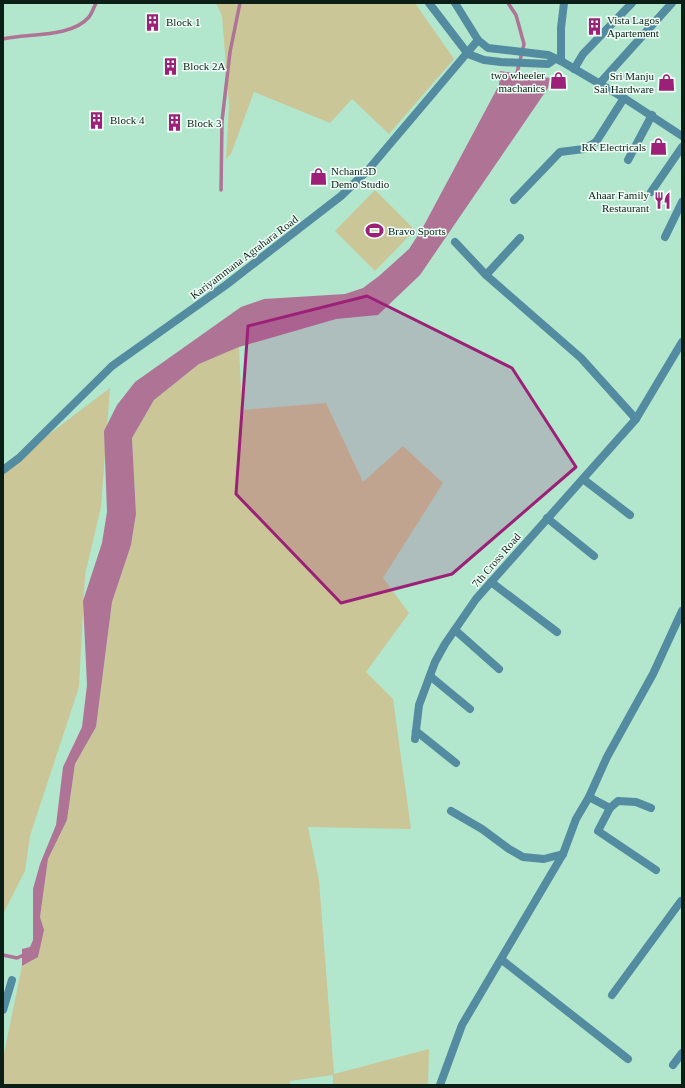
<svg xmlns="http://www.w3.org/2000/svg" width="685" height="1088" viewBox="0 0 685 1088" font-family="'Times New Roman',serif">
<style>
.green{fill:#cac697}
.water{fill:#af7396}
.lines{fill:none;stroke-linecap:round;stroke-linejoin:round}
.stream{stroke:#af7396;stroke-width:3.5}
.minor{stroke:#538ba0;stroke-width:8}
.tertiary{stroke:#538ba0;stroke-width:8}
.marked{fill:#9c2077;fill-opacity:0.2;stroke:#9c2077;stroke-width:3;stroke-linejoin:round}
.labels{text-anchor:middle;dominant-baseline:central;stroke-width:3;stroke-linejoin:round;paint-order:stroke}
.poi-label{font-size:11px;fill:#0b1f17;stroke:#effef6;text-anchor:start}
.street-label{font-size:11px;fill:#0b1f17;stroke:#effef6}
</style>
<rect width="100%" height="100%" fill="#b2e7cd"/>
<g class="green">
<path d="M 216,3 L 415,3 L 454,59 L 389,134 L 352,99 L 330,123 L 254,92 L 231,154 L 226,159 L 229,105 L 222,16 Z"/>
<path d="M 375,190 L 415,230 L 375,271 L 335,231 Z"/>
<path d="M 239,347 L 242,410 L 326,403 L 363,482 L 403,446 L 443,483 L 383,578 L 409,613 L 366,672 L 393,699 L 411,829 L 308,827 L 319,880 L 334,1074 L 429,1049 L 428,1085 L 333,1085 L 333,1075 L 290,1081 L 290,1085 L 3,1085 L 3,1058 L 22,966 L 38,957 L 43,930 L 40,917 L 48,859 L 67,820 L 75,764 L 96,727 L 112,602 L 131,545 L 136,514 L 132,438 L 154,400 L 199,364 Z"/>
<path d="M 110,388 L 101,507 L 85,575 L 79,687 L 30,836 L 25,871 L 3,914 L 3,469 Z"/>
</g>
<path class="water" d="M 500,71 L 550,78 L 548,88 L 420,275 L 378,315 L 336,319 L 239,347 L 199,364 L 154,400 L 132,438 L 136,514 L 131,545 L 112,602 L 96,727 L 75,764 L 67,820 L 48,859 L 40,917 L 44,930 L 38,957 L 22,966 L 22,949 L 30,947 L 33,940 L 33,889 L 40,864 L 56,825 L 63,767 L 82,727 L 87,685 L 83,601 L 102,543 L 107,512 L 104,431 L 117,405 L 135,382 L 241,307 L 264,299 L 345,294 L 363,288 L 379,276 L 409,249 L 422,229 L 499,85 Z"/>
<g class="lines">
<g class="stream">
<path d="M 508,3 L 516,15 L 524,44 L 516,77"/>
<path d="M 3,39 C 28,33 71,38 89,17 C 92,13 94,7 96,3"/>
<path d="M 221,190 L 222,121 L 230,52 L 240,3"/>
<path d="M 3,955 L 17,958 L 26,954"/>
</g>
<g class="minor">
<path d="M 574,69 L 583,54 L 632,3"/>
<path d="M 600,83 L 672,3"/>
<path d="M 628,160 L 652,115"/>
<path d="M 651,192 L 682,147"/>
<path d="M 514,200 L 560,152 L 584,149 L 596,142 L 624,98"/>
<path d="M 665,237 L 682,202"/>
<path d="M 455,242 L 486,275 L 581,358 L 636,419"/>
<path d="M 486,275 L 520,238"/>
<path d="M 583,479 L 630,515"/>
<path d="M 547,518 L 594,556"/>
<path d="M 491,582 L 557,632"/>
<path d="M 455,630 L 499,669"/>
<path d="M 430,676 L 470,709"/>
<path d="M 416,731 L 456,763"/>
<path d="M 415,739 L 419,705 L 435,662 L 445,644 L 476,599 L 636,419 L 682,342"/>
<path d="M 589,797 L 610,808 L 618,801 L 636,802 L 651,808"/>
<path d="M 610,808 L 598,831 L 656,870"/>
<path d="M 451,811 L 482,829 L 509,849 L 523,857 L 544,859 L 563,854"/>
<path d="M 502,960 L 628,1059"/>
<path d="M 612,995 L 681,901"/>
<path d="M 3,1010 L 12,980"/>
<path d="M 673,1065 L 682,1053"/>
<path d="M 440,1085 L 462,1025 L 563,854 L 576,819 L 589,797 L 607,757 L 653,674 L 682,611"/>
</g>
<g class="tertiary">
<path d="M 429,3 L 468,54 L 484,60 L 501,62 L 548,64 L 555,59"/>
<path d="M 455,3 L 478,40 L 488,48 L 548,55 L 561,61 L 624,98 L 682,136"/>
<path d="M 561,61 L 561,28 L 564,3"/>
<path d="M 3,470 L 19,458 L 112,366 L 226,285 L 341,196 L 368,170 L 478,40"/>
</g>
</g>
<path class="marked" d="M 367,296 L 512,368 L 576,467 L 452,574 L 341,603 L 236,494 L 248,326 Z"/>
<defs>
<symbol id="building-bare" viewBox="-9 -9 18 18"><path d="M-4-6H4V6H1V3H-1V6H-4ZM-2.5-4.3h1.7v1.8h-1.7ZM.8-4.3h1.7v1.8H.8ZM-2.5-1h1.7V.8h-1.7ZM.8-1h1.7V.8H.8Z" fill="#9c2077" stroke="#effef6" stroke-width="2.5" paint-order="stroke"/></symbol>
<symbol id="shop-bare" viewBox="-9 -9 18 18"><path d="M-5-2.5h2.3a2.7 3.5 0 0 1 5.4 0H5L5.5 6h-11ZM-1.5-2.5h3a1.5 2.3 0 0 0-3 0Z" fill="#9c2077" stroke="#effef6" stroke-width="2.5" paint-order="stroke"/></symbol>
<symbol id="restaurant-bare" viewBox="-9 -9 18 18"><path d="M-5-6h1v4h1v-4h1v4h1v-4h1v5L-1.5 .5V6h-2V.5L-5-1ZM5-6V6H3V1.5H1.5Q1.5-4 5-6Z" fill="#9c2077" stroke="#effef6" stroke-width="2.5" paint-order="stroke"/></symbol>
<symbol id="stadium-bare" viewBox="-9 -9 18 18"><path d="M0-5a6.5 5 0 1 0 0 10a6.5 5 0 1 0 0-10ZM-3.5-1.8h7v3.6h-7Z" fill="#9c2077" stroke="#effef6" stroke-width="2.5" paint-order="stroke"/></symbol>
</defs>
<g fill-rule="evenodd">
<use href="#building-bare" x="140" y="10" width="25" height="25"/>
<use href="#building-bare" x="582" y="14" width="25" height="25"/>
<use href="#building-bare" x="158" y="54" width="25" height="25"/>
<use href="#shop-bare" x="546" y="68" width="25" height="25"/>
<use href="#shop-bare" x="654" y="70" width="25" height="25"/>
<use href="#building-bare" x="84" y="108" width="25" height="25"/>
<use href="#building-bare" x="162" y="110" width="25" height="25"/>
<use href="#shop-bare" x="646" y="134" width="25" height="25"/>
<use href="#shop-bare" x="306" y="164" width="25" height="25"/>
<use href="#restaurant-bare" x="650" y="188" width="25" height="25"/>
<use href="#stadium-bare" x="362" y="218" width="25" height="25"/>
</g>
<g class="labels">
<g class="poi-label">
<text x="607" y="20">Vista Lagos<tspan x="607" dy="13">Apartement</tspan></text>
<text x="166" y="22">Block 1</text>
<text x="183" y="66">Block 2A</text>
<text x="545" y="75" text-anchor="end">two wheeler<tspan x="545" dy="13">machanics</tspan></text>
<text x="654" y="76" text-anchor="end">Sri Manju<tspan x="654" dy="13">Sai Hardware</tspan></text>
<text x="110" y="120">Block 4</text>
<text x="187" y="123">Block 3</text>
<text x="646" y="147" text-anchor="end">RK Electricals</text>
<text x="331" y="171">Nchant3D<tspan x="331" dy="13">Demo Studio</tspan></text>
<text x="649" y="195" text-anchor="end">Ahaar Family<tspan x="649" dy="13">Restaurant</tspan></text>
<text x="388" y="231">Bravo Sports</text>
</g>
<g class="street-label">
<text transform="translate(244 257) rotate(-37)">Kariyammana Agrahara Road</text>
<text transform="translate(496 560) rotate(-49)">7th Cross Road</text>
</g>
</g>
<rect width="685" height="1088" fill="none" stroke="#0b1f17" stroke-width="8"/>
</svg>
